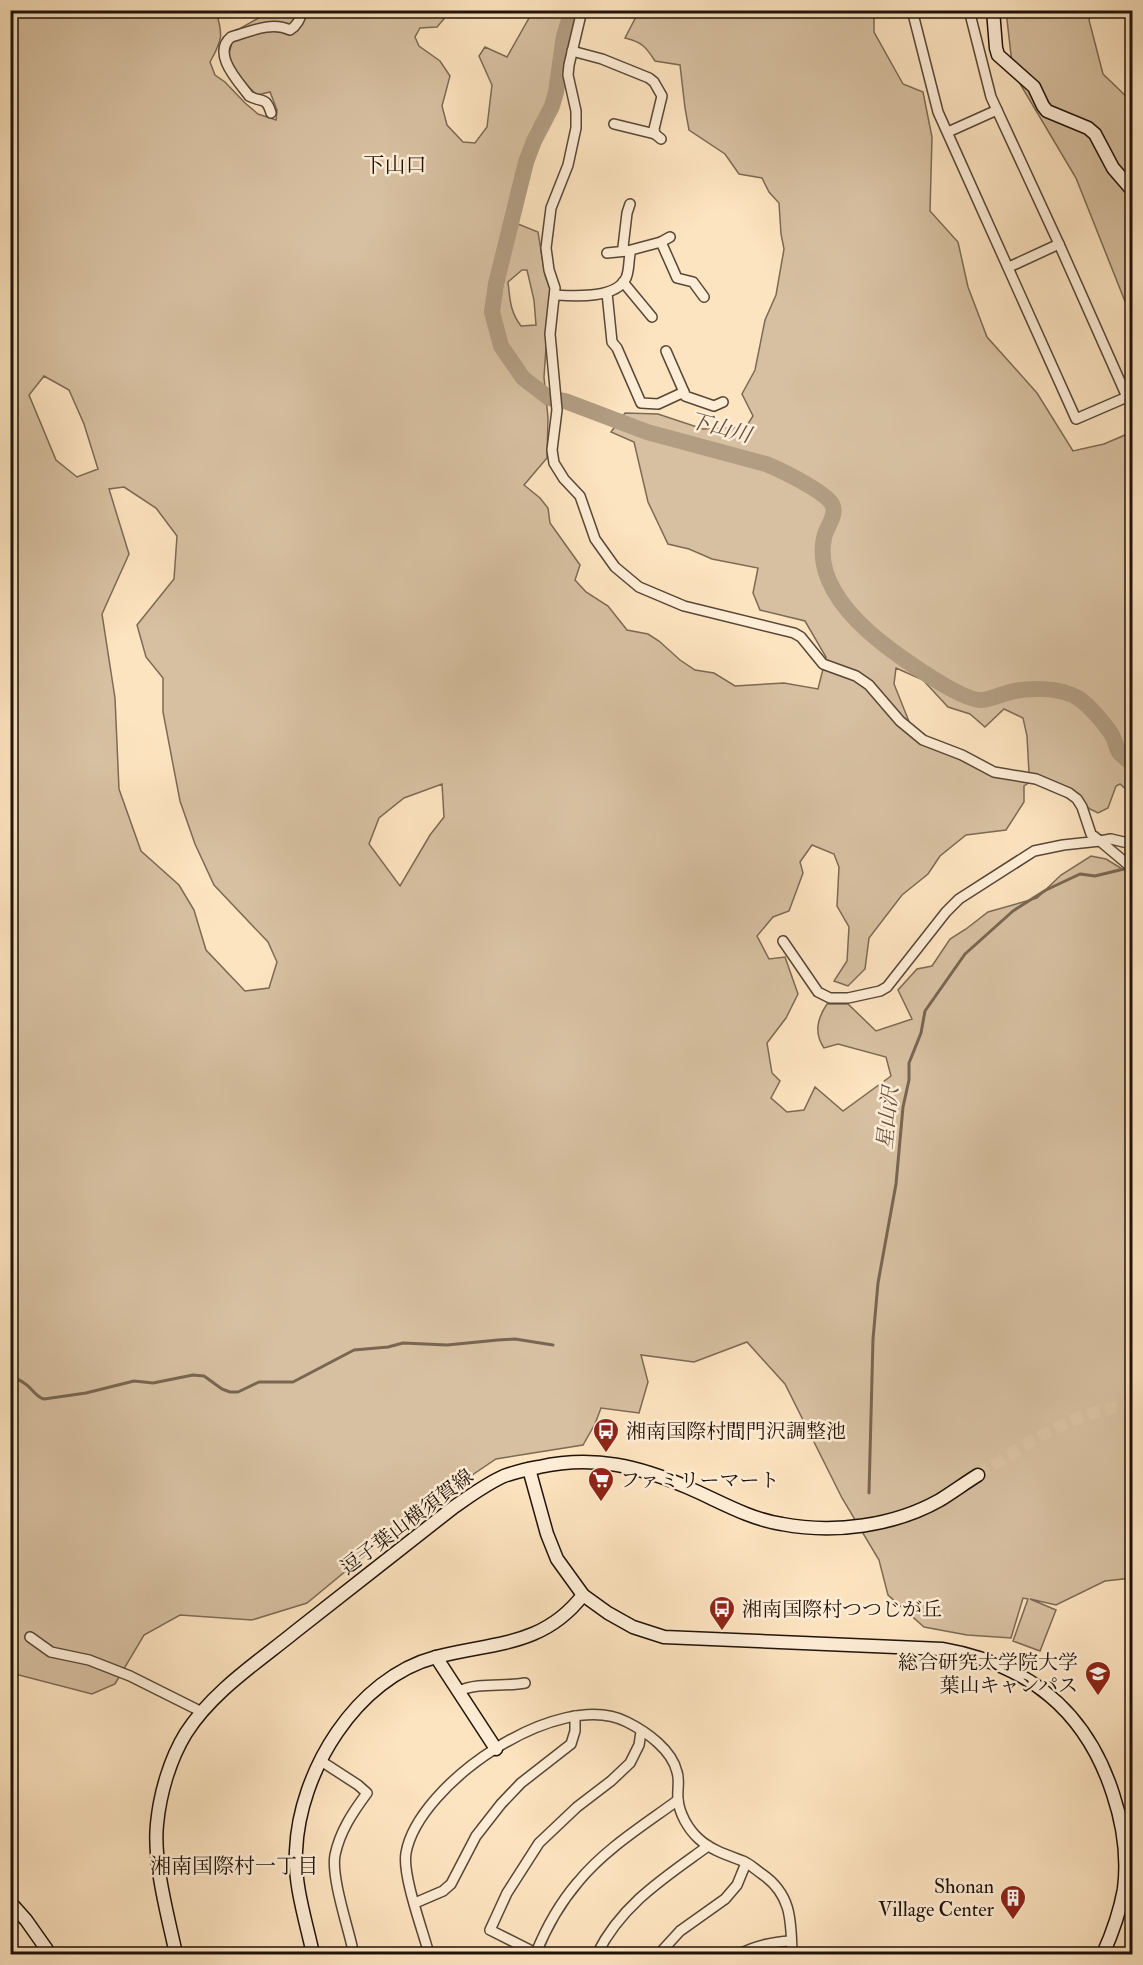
<svg xmlns="http://www.w3.org/2000/svg" width="1143" height="1965" viewBox="0 0 1143 1965" font-family="'IM FELL Double Pica','Noto Serif JP',serif">
<style>
.green{fill:#d7c0a1;stroke:#7c6a55;stroke-width:1.5;fill-rule:evenodd}
.lines{fill:none;stroke-linecap:round;stroke-linejoin:round}
.stream{stroke:#786652;stroke-width:3}
.river{stroke:#b29d82;stroke-width:16}
.secondary-tunnel{stroke:#dcc5a5;stroke-width:12;stroke-dasharray:12 6;stroke-linecap:butt}
.street-casing{stroke:#574737;stroke-width:12}
.secondary-casing{stroke:#201309;stroke-width:15}
.street{stroke:#feedd6;stroke-width:9}
.secondary{stroke:#feedd6;stroke-width:12}
.labels{text-anchor:middle;dominant-baseline:central;stroke-width:5;stroke-linejoin:round;paint-order:stroke}
.poi-label{font-size:20px;fill:#201309;stroke:#feedd6;text-anchor:start}
.street-label{font-size:20px;fill:#201309;stroke:#feedd6}
.neighbourhood-label{font-size:21px;fill:#201309;stroke:#feedd6}
.water-label{font-size:21px;font-style:italic;fill:#62513f;stroke:#feedd6}
</style>
<rect width="100%" height="100%" fill="#fde4c0"/>
<filter id="stains"><feTurbulence type="fractalNoise" baseFrequency=".00333" numOctaves="4"/><feColorMatrix values="0 0 0 0 .2 0 0 0 0 .09 0 0 0 0 .02 0 0 0 .5 -.17"/></filter>
<radialGradient id="worn" r=".72"><stop offset=".6" stop-color="#630" stop-opacity="0"/><stop offset="1" stop-color="#630" stop-opacity=".3"/></radialGradient>
<g class="green">
<path d="M 10,11 L 216,11 C 223,35 223,39 210,62 L 215,75 L 225,82 L 245,103 L 258,114 L 276,120 L 277,110 L 270,92 L 257,95 L 226,65 L 234,35 L 239,29 L 264,15 L 265,11 L 448,11 L 449,13 L 437,27 L 420,28 L 415,37 L 419,46 L 440,61 L 450,76 L 442,106 L 447,125 L 463,142 L 475,143 L 487,127 L 492,85 L 479,56 L 485,47 L 507,57 L 533,11 L 568,11 L 560,40 L 548,102 L 522,161 L 508,220 L 538,232 L 545,275 L 550,289 L 544,377 L 548,418 L 547,458 L 524,485 L 540,498 L 548,508 L 550,523 L 580,565 L 575,580 L 586,592 L 608,606 L 627,630 L 648,634 L 659,641 L 680,660 L 695,670 L 714,673 L 735,686 L 784,683 L 818,689 L 826,657 L 805,621 L 760,610 L 753,593 L 758,568 L 712,559 L 689,549 L 668,544 L 648,502 L 634,442 L 611,432 L 625,413 L 658,414 L 703,429 L 746,427 L 753,416 L 742,394 L 755,370 L 765,320 L 776,295 L 784,249 L 781,234 L 779,203 L 769,192 L 762,178 L 739,174 L 725,154 L 689,130 L 685,108 L 680,65 L 655,61 C 646,47 642,42 625,38 L 639,11 L 874,11 L 874,32 L 903,84 L 923,92 L 932,137 L 930,211 L 958,242 L 968,287 L 987,337 L 1037,393 L 1073,451 L 1104,444 L 1132,432 L 1132,789 L 1128,791 L 1120,784 L 1116,786 L 1108,808 L 1098,813 L 1090,809 L 1061,785 L 1039,776 L 1024,786 L 1024,802 L 1006,830 L 966,835 L 940,856 L 928,874 L 902,895 L 869,938 L 865,969 L 848,986 L 834,981 L 847,961 L 849,927 L 837,906 L 839,867 L 834,854 L 812,845 L 800,862 L 803,873 L 789,911 L 773,917 L 757,936 L 769,959 L 785,957 L 798,994 L 786,1018 L 767,1043 L 772,1073 L 780,1081 L 771,1098 L 787,1112 L 804,1110 L 815,1087 L 843,1111 L 891,1076 L 886,1057 L 838,1044 L 824,1048 C 814,1033 817,1019 827,1004 L 848,1004 L 876,1031 L 912,1019 L 898,990 L 917,969 L 932,966 L 950,939 L 966,929 L 988,912 L 1037,898 L 1061,875 L 1091,856 L 1106,859 L 1132,875 L 1132,1578 L 1105,1581 L 1056,1605 L 1030,1599 L 1056,1610 L 1040,1651 L 1013,1641 L 1028,1599 L 1023,1598 L 1011,1638 L 967,1635 L 924,1627 L 888,1595 L 879,1560 L 842,1498 L 785,1384 L 747,1342 L 694,1362 L 641,1355 L 648,1382 L 639,1413 L 601,1408 L 595,1424 L 583,1445 L 496,1459 L 416,1513 L 307,1603 L 252,1620 L 180,1615 L 144,1635 L 115,1684 L 92,1694 L 11,1673 ZM 522,270 L 527,270 L 534,300 L 536,325 L 521,326 C 510,312 510,299 508,282 ZM 44,376 L 69,390 L 84,424 L 98,469 L 77,477 L 56,460 L 29,395 ZM 124,487 L 156,508 L 177,536 L 174,579 L 137,625 L 146,657 L 163,678 L 163,712 L 180,801 L 195,844 L 214,885 L 268,942 L 277,962 L 269,988 L 245,991 L 206,950 L 194,910 L 179,885 L 141,851 L 119,789 L 115,698 L 102,614 L 129,554 L 109,489 ZM 896,668 L 923,680 L 948,707 L 970,714 L 985,727 L 1004,709 L 1023,718 L 1027,736 L 1029,773 L 1020,780 L 986,772 L 916,739 L 894,684 ZM 442,784 L 444,817 L 430,835 L 400,886 L 369,844 L 379,818 L 404,798 Z"/>
<path d="M 1006,11 L 1091,11 L 1089,20 L 1103,74 L 1132,102 L 1132,319 L 1076,178 L 1013,72 Z"/>
</g>
<g class="lines">
<g class="stream">
<path d="M 10,1376 C 15,1378 20,1380 24,1383 C 32,1388 36,1397 44,1399 L 86,1393 L 134,1381 L 153,1383 L 193,1375 L 204,1376 L 222,1389 L 230,1392 L 238,1392 L 259,1382 L 293,1382 L 354,1350 L 388,1347 L 403,1343 L 447,1345 L 498,1340 L 515,1339 L 553,1345"/>
<path d="M 869,1493 L 873,1339 L 878,1283 L 896,1184 L 903,1107 L 909,1080 L 909,1063 L 921,1033 L 925,1011 L 965,954 L 1013,911 L 1046,890 L 1080,874 L 1095,876 L 1128,868"/>
</g>
<path class="river" d="M 572,10 L 564,36 L 556,92 L 552,106 L 534,141 L 526,162 L 496,284 L 492,312 L 501,346 L 523,378 L 549,398 L 565,401 L 647,432 L 766,464 C 781,470 824,491 832,504 C 838,515 826,527 824,538 C 816,575 843,609 869,632 C 888,649 958,700 981,700 C 990,700 999,695 1007,693 C 1026,687 1061,687 1078,698 C 1089,705 1105,724 1112,735 C 1115,740 1116,747 1119,752 C 1122,756 1128,760 1132,764"/>
<path class="secondary-tunnel" d="M 978,1475 C 1025,1445 1075,1409 1132,1406"/>
<defs>
<g id="street">
<path d="M 582,10 L 569,65 L 568,75 L 576,111 L 576,128 L 568,165 L 551,208 L 546,248 L 549,270 L 555,288 L 550,334 L 557,410 L 552,450 L 554,463 L 564,479 L 580,496 L 595,539 L 615,567 L 639,587 L 684,606 L 794,633 L 801,637 L 823,664 L 856,676 L 869,685 L 900,721 L 923,740 L 962,755 L 994,772 L 1036,779 L 1069,793 L 1077,799 L 1082,807 L 1091,834 L 1100,841 L 1111,839 L 1132,844"/>
<path d="M 912,10 L 938,112 L 1076,419 L 1127,397 L 1059,244 L 997,110 L 991,97 L 969,10"/>
<path d="M 572,51 L 602,59 L 649,78 L 654,82 L 662,96 L 654,129 L 655,134 L 661,139"/>
<path d="M 271,113 C 266,96 262,103 249,96 C 239,82 211,54 231,37 C 249,32 271,21 290,30 C 298,25 300,18 303,10"/>
<path d="M 614,124 L 655,134"/>
<path d="M 948,132 L 997,110"/>
<path d="M 661,242 L 677,278 L 693,282 L 704,297"/>
<path d="M 607,253 L 627,251"/>
<path d="M 629,253 L 623,247 L 627,213 L 630,204"/>
<path d="M 1009,267 L 1059,244"/>
<path d="M 623,282 L 652,317"/>
<path d="M 607,293 L 612,342 L 617,348 L 641,403 L 658,404 L 684,392 L 666,351"/>
<path d="M 555,295 C 575,296 616,299 626,278 C 630,269 628,259 631,250 L 661,242 L 670,237"/>
<path d="M 684,392 L 685,396 L 714,406 L 723,402"/>
<path d="M 783,941 L 818,992 L 830,998 L 848,998 L 880,991 L 887,987 L 946,912 L 959,899 L 1034,851 L 1063,845 L 1100,841 L 1132,868"/>
<path d="M 30,1637 L 51,1652 L 89,1660 L 130,1676 L 202,1712"/>
<path d="M 459,1691 C 479,1682 503,1687 525,1683"/>
<path d="M 641,1732 L 639,1745 L 630,1763 L 611,1781 L 577,1807 L 539,1843 L 507,1893 L 490,1930 L 536,1953 C 546,1928 560,1903 578,1882 C 605,1849 644,1825 678,1800"/>
<path d="M 321,1761 L 358,1785 L 367,1793 C 353,1812 340,1831 335,1855 C 331,1876 347,1924 352,1946"/>
<path d="M 415,1903 L 443,1891 L 451,1884 L 476,1836 L 501,1804 L 521,1783 L 571,1744 L 575,1731 L 575,1716"/>
<path d="M 429,1954 C 423,1931 402,1875 406,1853 C 418,1784 559,1687 627,1722 C 647,1732 672,1750 677,1772 C 680,1781 677,1790 678,1799 C 679,1813 688,1829 699,1839 C 711,1850 727,1855 743,1861 C 750,1864 756,1870 762,1874 C 792,1895 791,1921 792,1954"/>
<path d="M 597,1954 C 622,1904 664,1878 708,1846"/>
<path d="M 659,1954 L 680,1931 L 725,1899 L 737,1885 L 746,1863"/>
<path d="M 740,1954 C 756,1945 773,1942 791,1941"/>
</g>
<g id="secondary">
<path d="M 993,10 L 996,48 L 998,55 L 1034,87 L 1043,106 L 1047,111 L 1088,128 L 1095,134 L 1113,168 L 1132,190"/>
<path d="M 529,1469 L 547,1534 L 557,1559 L 583,1595 L 608,1613 L 633,1627 L 664,1637 L 942,1649 C 1028,1664 1086,1710 1113,1794 C 1123,1824 1128,1857 1124,1889 C 1120,1911 1112,1934 1103,1954"/>
<path d="M 436,1657 L 496,1749"/>
<path d="M 10,1902 L 26,1920 L 50,1954"/>
<path d="M 176,1954 C 168,1916 153,1863 157,1824 C 160,1793 170,1759 186,1733 C 213,1691 258,1662 296,1631 C 349,1590 401,1548 454,1507 C 470,1496 486,1484 504,1476 C 515,1472 528,1469 539,1467 C 594,1455 639,1466 689,1488 C 719,1501 749,1519 782,1524 C 834,1534 894,1526 940,1500 C 953,1492 965,1483 978,1475"/>
<path d="M 313,1954 C 306,1921 294,1886 296,1851 C 299,1772 356,1678 436,1657 C 493,1642 543,1647 583,1595"/>
</g>
</defs>
<use href="#street" class="street-casing"/>
<use href="#secondary" class="secondary-casing"/>
<use href="#street" class="street"/>
<use href="#secondary" class="secondary"/>
</g>
<defs>
<symbol id="bus-pin" viewBox="-11 -11 22 30"><path d="M0 17L-7.5 6A9.5 9.5 0 1 1 7.5 6Z" fill="#8f2418" stroke="#feedd6"/><path d="M-5-6H5V4H4V6H2V4H-2V6H-4V4H-5ZM-3.5-4V0h7V-4ZM-3.5 1.2v1.5H-2V1.2ZM2 1.2v1.5H3.5V1.2Z" fill="#fff"/></symbol>
<symbol id="supermarket-pin" viewBox="-11 -11 22 30"><path d="M0 17L-7.5 6A9.5 9.5 0 1 1 7.5 6Z" fill="#8f2418" stroke="#feedd6"/><path d="M-6-5.5h2.5l.6 2H6L4.5 2H-2.5L-4.4-4H-6ZM-1.5 3.2a1.3 1.3 0 1 0 .1 0ZM3 3.2a1.3 1.3 0 1 0 .1 0Z" fill="#fff"/></symbol>
<symbol id="university-pin" viewBox="-11 -11 22 30"><path d="M0 17L-7.5 6A9.5 9.5 0 1 1 7.5 6Z" fill="#8f2418" stroke="#feedd6"/><path d="M0-5L7-2L0 1L-7-2ZM-4 1L0 2.5L4 1V4Q0 6-4 4Z" fill="#fff"/></symbol>
<symbol id="building-pin" viewBox="-11 -11 22 30"><path d="M0 17L-7.5 6A9.5 9.5 0 1 1 7.5 6Z" fill="#8f2418" stroke="#feedd6"/><path d="M-4-6H4V6H1V3H-1V6H-4ZM-2.5-4.3h1.7v1.8h-1.7ZM.8-4.3h1.7v1.8H.8ZM-2.5-1h1.7V.8h-1.7ZM.8-1h1.7V.8H.8Z" fill="#fff"/></symbol>
</defs>
<g fill-rule="evenodd">
<use href="#bus-pin" x="591" y="1416" width="30" height="40"/>
<use href="#supermarket-pin" x="586" y="1465" width="30" height="40"/>
<use href="#bus-pin" x="707" y="1594" width="30" height="40"/>
<use href="#university-pin" x="1083" y="1659" width="30" height="40"/>
<use href="#building-pin" x="998" y="1883" width="30" height="40"/>
</g>
<g class="labels">
<g class="poi-label">
<text x="626" y="1431">湘南国際村間門沢調整池</text>
<text x="620" y="1480">ファミリーマート</text>
<text x="742" y="1609">湘南国際村つつじが丘</text>
<text x="1078" y="1662" text-anchor="end">総合研究大学院大学<tspan x="1078" dy="23">葉山キャンパス</tspan></text>
<text x="994" y="1886" text-anchor="end">Shonan<tspan x="994" dy="23">Village Center</tspan></text>
</g>
<g class="street-label">
<text transform="translate(407 1522) rotate(-37)">逗子葉山横須賀線</text>
</g>
<g class="neighbourhood-label">
<text x="395" y="165">下山口</text>
<text x="234" y="1866">湘南国際村一丁目</text>
</g>
<g class="water-label">
<text transform="translate(720 428) rotate(15)">下山川</text>
<text transform="translate(888 1118) rotate(-84)">星山沢</text>
</g>
</g>
<rect width="1143" height="1965" fill="none" stroke="#fde4c0" stroke-width="36"/>
<rect x="12" y="12" width="1119" height="1941" fill="none" stroke="#201309" stroke-width="3"/>
<rect x="18" y="18" width="1107" height="1929" fill="none" stroke="#201309" stroke-width="1.5"/>
<rect width="100%" height="100%" filter="url(#stains)"/>
<rect width="100%" height="100%" fill="url(#worn)"/>
</svg>
